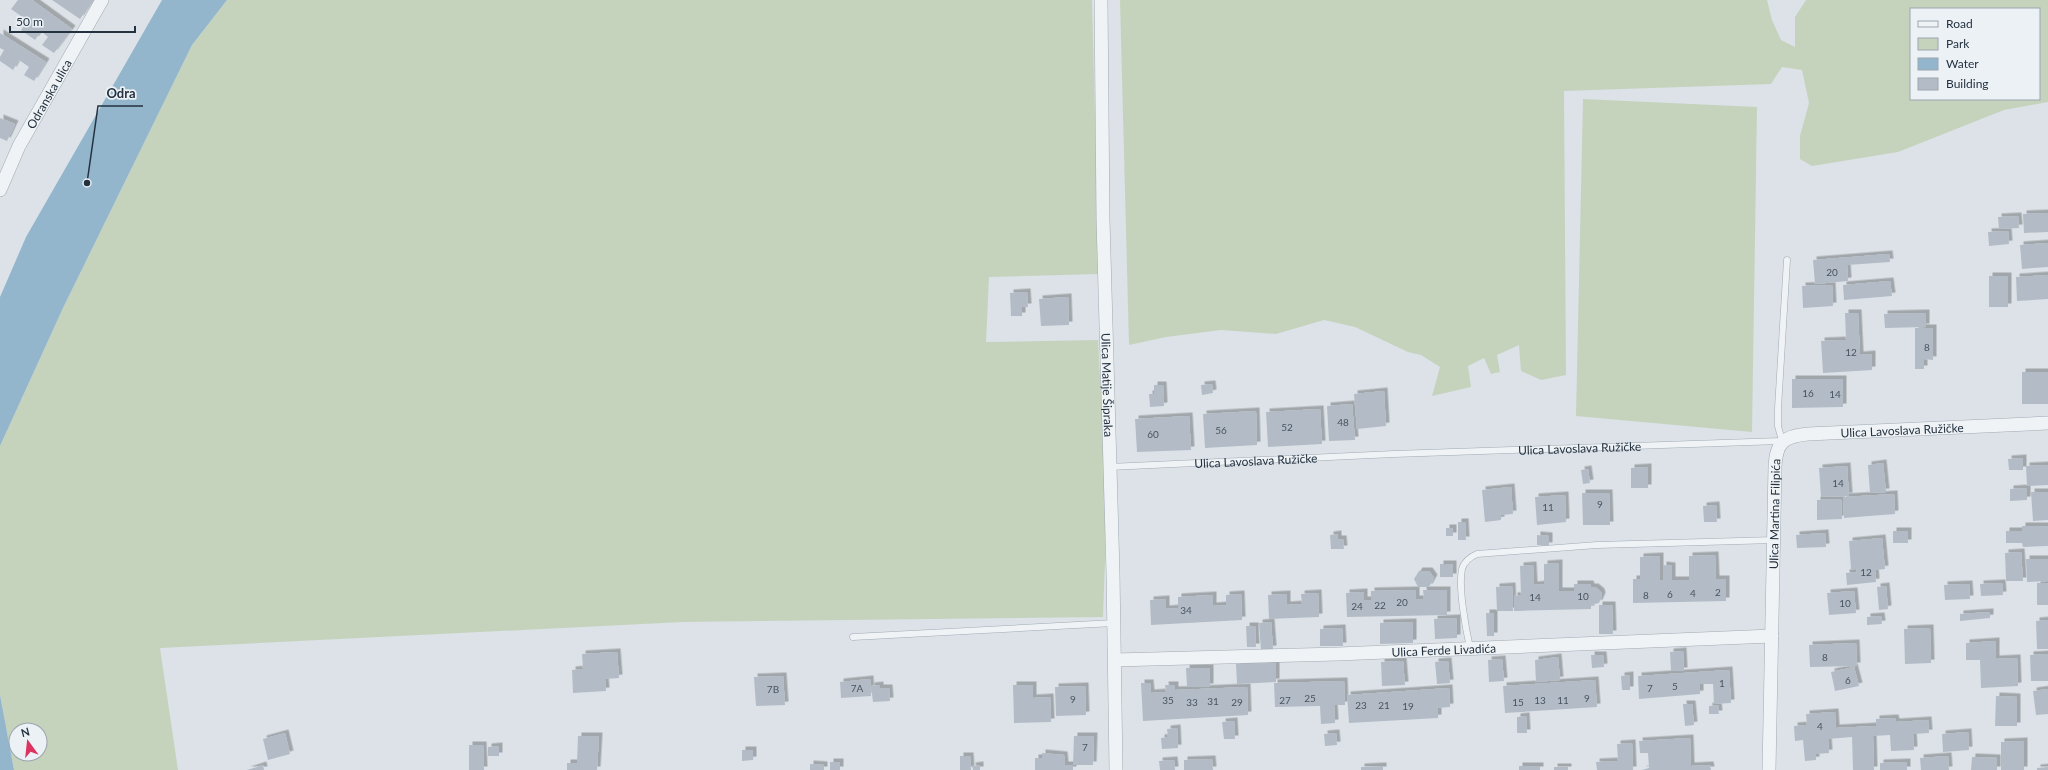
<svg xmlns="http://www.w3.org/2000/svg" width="2048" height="770" viewBox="0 0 2048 770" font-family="Lato,sans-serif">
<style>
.green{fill:#c5d3bd;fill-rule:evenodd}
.water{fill:#93b6cd}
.building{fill:#b3bcc6;filter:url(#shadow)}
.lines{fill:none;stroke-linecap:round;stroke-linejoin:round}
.service-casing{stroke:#a1aab2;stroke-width:7}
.minor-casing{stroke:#a1aab2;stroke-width:14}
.service{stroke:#eff3f6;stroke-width:6}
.minor{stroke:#eff3f6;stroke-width:13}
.labels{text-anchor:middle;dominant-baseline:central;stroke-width:3.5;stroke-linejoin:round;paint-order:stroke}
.number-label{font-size:10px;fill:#485462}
.street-label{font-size:12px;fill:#243240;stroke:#ecf1f6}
.leader{fill:none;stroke:#243240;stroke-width:1.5}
.callout-dot{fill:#243240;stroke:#ecf1f6;stroke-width:1.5}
.callout-label{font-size:13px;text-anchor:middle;font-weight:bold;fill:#243240;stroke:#ecf1f6;stroke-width:3.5;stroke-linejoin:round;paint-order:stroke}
</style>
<defs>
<filter id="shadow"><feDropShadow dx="3.5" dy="-3.5" stdDeviation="0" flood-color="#0004"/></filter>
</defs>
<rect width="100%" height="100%" fill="#dce2e8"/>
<g class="green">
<path d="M 227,0 L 1092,0 L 1099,274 L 989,277 L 986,342 L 1098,340 L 1107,507 L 1103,617 L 683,622 L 160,648 L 178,770 L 14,770 L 0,695 L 0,446 L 63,308 L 192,45 ZM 16,730 L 40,730 L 40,754 L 16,754 Z"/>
<path d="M 1120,0 L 1767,0 L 1772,20 L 1781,40 L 1795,47 L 1795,17 L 1806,0 L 2048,0 L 2048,102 L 2004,110 L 1898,152 L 1812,166 L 1800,159 L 1800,136 L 1809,103 L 1802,70 L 1782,67 L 1771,84 L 1564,91 L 1566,375 L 1541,380 L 1521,371 L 1519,345 L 1497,355 L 1500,372 L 1491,374 L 1484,358 L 1468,366 L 1471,387 L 1432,396 L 1440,367 L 1421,355 L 1408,352 L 1355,327 L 1324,320 L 1276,334 L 1221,330 L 1166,337 L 1129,345 ZM 1911,9 L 2039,9 L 2039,99 L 1911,99 Z"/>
<path d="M 1583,99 L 1757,107 L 1752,432 L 1576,416 Z"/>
</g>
<g class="water">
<path d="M 162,0 L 227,0 L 192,45 L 63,308 L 0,446 L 0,297 L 26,237 Z"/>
<path d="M 0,695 L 14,770 L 0,770 Z"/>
</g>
<g class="building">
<path d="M 18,0 L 32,0 L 72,29 L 54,53 L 42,45 L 48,37 L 41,31 L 35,40 L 21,30 L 28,21 L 11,9 Z"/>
<path d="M 52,0 L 93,0 L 80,19 Z"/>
<path d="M 0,33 L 46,62 L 34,81 L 24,75 L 29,67 L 19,60 L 13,70 L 0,61 L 0,57 L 4,50 L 0,48 Z"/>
<path d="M 0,118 L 15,124 L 7,141 L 0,138 Z"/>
<path d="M 2048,213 L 2048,232 L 2024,233 L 2023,214 Z"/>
<path d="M 2018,216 L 2019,228 L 1999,229 L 1998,217 Z"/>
<path d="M 2008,231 L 2009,244 L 1989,246 L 1988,232 Z"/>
<path d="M 2048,243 L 2048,267 L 2022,269 L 2020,245 Z"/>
<path d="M 1889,254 L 1890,262 L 1847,265 L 1848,281 L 1815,284 L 1813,260 Z"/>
<path d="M 2048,275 L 2048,299 L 2017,301 L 2016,277 Z"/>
<rect x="1989" y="276" width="19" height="31"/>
<path d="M 1890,281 L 1892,296 L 1844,300 L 1843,285 Z"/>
<path d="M 1832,285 L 1833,306 L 1803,308 L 1802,286 Z"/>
<path d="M 1027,292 L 1028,307 L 1022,307 L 1022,316 L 1011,316 L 1010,293 Z"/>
<path d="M 1068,297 L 1069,325 L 1041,326 L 1039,299 Z"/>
<path d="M 1845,313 L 1858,313 L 1860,355 L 1872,354 L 1872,370 L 1823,373 L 1821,341 L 1846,340 Z"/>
<path d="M 1926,313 L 1926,327 L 1885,328 L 1884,314 Z"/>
<path d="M 1915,328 L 1933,328 L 1933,360 L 1924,359 L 1924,369 L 1915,369 Z"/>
<rect x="2022" y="372" width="26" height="32"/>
<path d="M 1792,379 L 1843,379 L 1843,407 L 1792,408 Z"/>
<path d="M 1212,384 L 1213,393 L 1202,395 L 1201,385 Z"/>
<path d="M 1154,385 L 1163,385 L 1164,406 L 1150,407 L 1149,394 L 1154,394 Z"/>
<path d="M 1384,391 L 1386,426 L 1357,429 L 1354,394 Z"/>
<path d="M 1352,404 L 1355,440 L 1329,441 L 1327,406 Z"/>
<path d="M 1320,409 L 1322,444 L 1268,447 L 1266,412 Z"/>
<path d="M 1256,411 L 1257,445 L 1205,448 L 1203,414 Z"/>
<path d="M 1189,416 L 1191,450 L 1137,452 L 1135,419 Z"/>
<path d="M 2023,458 L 2023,470 L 2009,470 L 2008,459 Z"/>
<path d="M 1883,463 L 1886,492 L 1870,493 L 1868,465 Z"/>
<path d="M 2048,465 L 2048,485 L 2027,486 L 2026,466 Z"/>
<path d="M 1847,466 L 1849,496 L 1821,497 L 1819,468 Z"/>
<path d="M 1648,467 L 1648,488 L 1631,488 L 1631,468 Z"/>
<path d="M 1588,469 L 1590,483 L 1583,484 L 1581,470 Z"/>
<path d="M 1511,487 L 1513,514 L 1501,515 L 1501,520 L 1485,522 L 1482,490 Z"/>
<path d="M 2027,488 L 2027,500 L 2010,501 L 2010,489 Z"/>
<path d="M 2031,492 L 2048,492 L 2048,520 L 2033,521 Z"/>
<path d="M 1582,493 L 1609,493 L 1610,525 L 1583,525 Z"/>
<path d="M 1894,494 L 1895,514 L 1844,518 L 1843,497 Z"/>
<path d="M 1565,495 L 1566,522 L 1537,525 L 1535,497 Z"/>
<path d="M 1841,499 L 1842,519 L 1817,520 L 1817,500 Z"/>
<path d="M 1716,505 L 1717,522 L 1704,522 L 1703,506 Z"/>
<path d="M 1458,522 L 1465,522 L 1466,540 L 1458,540 Z"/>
<path d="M 2022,526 L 2048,526 L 2048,546 L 2023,547 L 2022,543 L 2006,543 L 2006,531 L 2022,531 Z"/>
<rect x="1446" y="528" width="7" height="8"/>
<rect x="1893" y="531" width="15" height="12"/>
<path d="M 1825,533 L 1826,547 L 1797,548 L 1796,535 Z"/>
<path d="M 1338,534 L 1338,539 L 1343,539 L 1344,549 L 1331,549 L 1330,535 Z"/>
<path d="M 1537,535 L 1549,536 L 1549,546 L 1537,545 Z"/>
<path d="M 1882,538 L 1885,569 L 1875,570 L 1876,582 L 1847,585 L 1846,573 L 1857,572 L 1856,569 L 1851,569 L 1849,541 Z"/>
<path d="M 2021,552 L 2023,581 L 2006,581 L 2005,553 Z"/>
<path d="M 1715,555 L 1716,579 L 1726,579 L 1726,601 L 1633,603 L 1633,579 L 1640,579 L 1640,557 L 1660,556 L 1660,580 L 1663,580 L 1663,565 L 1672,566 L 1672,580 L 1689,580 L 1689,556 Z"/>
<path d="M 2026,559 L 2048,559 L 2048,581 L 2027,582 Z"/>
<path d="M 1559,563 L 1559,591 L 1574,591 L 1574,584 L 1590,584 L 1591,587 L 1595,587 L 1601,592 L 1602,596 L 1599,603 L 1591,605 L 1591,609 L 1514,611 L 1514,596 L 1521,595 L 1520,566 L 1533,565 L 1534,585 L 1544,584 L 1544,564 Z"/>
<rect x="1440" y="564" width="13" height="13"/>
<path d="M 1419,571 L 1429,571 L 1434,578 L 1429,587 L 1418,587 L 1414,579 Z"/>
<path d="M 2002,583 L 2003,595 L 1981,596 L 1980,584 Z"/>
<rect x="2037" y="583" width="11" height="22"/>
<path d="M 1969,584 L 1970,599 L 1945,600 L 1944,585 Z"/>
<path d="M 1512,586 L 1513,611 L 1497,611 L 1496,587 Z"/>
<path d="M 1886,586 L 1888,609 L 1879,610 L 1877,587 Z"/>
<path d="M 1416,590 L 1416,599 L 1424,599 L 1423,590 L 1447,590 L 1447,615 L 1347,617 L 1346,593 L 1364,592 L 1364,600 L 1371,600 L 1371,591 Z"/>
<path d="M 1854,591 L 1856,613 L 1829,615 L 1827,593 Z"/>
<path d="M 1318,593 L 1319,617 L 1269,619 L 1268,595 L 1287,594 L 1287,605 L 1302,604 L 1301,594 Z"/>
<path d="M 1241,594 L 1242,620 L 1151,625 L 1150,600 L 1166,599 L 1166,609 L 1178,608 L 1178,597 L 1213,595 L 1213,606 L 1226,605 L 1226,595 Z"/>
<path d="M 1599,605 L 1612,605 L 1613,634 L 1599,634 Z"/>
<path d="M 1990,612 L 1990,618 L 1960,621 L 1960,614 Z"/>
<path d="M 1486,613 L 1494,613 L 1494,636 L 1487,636 Z"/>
<path d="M 1881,616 L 1882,624 L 1867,625 L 1867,617 Z"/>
<path d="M 1457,618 L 1457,638 L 1435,639 L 1434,619 Z"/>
<path d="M 2048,620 L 2048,649 L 2037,649 L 2036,621 Z"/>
<path d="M 1271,622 L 1273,649 L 1261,650 L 1259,623 Z"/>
<path d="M 1413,622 L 1413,643 L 1380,644 L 1380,623 Z"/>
<path d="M 1246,626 L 1255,626 L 1256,647 L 1247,647 Z"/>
<path d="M 1342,628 L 1343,646 L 1320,646 L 1320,629 Z"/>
<path d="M 1930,628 L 1931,663 L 1905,664 L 1904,629 Z"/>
<path d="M 1996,641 L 1996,659 L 2017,658 L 2018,686 L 1981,688 L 1980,660 L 1966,660 L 1966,643 Z"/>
<path d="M 1856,643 L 1857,666 L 1810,667 L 1809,645 Z"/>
<path d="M 1683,651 L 1684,671 L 1671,671 L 1670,652 Z"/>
<path d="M 617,652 L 619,678 L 605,679 L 606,691 L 573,693 L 572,670 L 583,669 L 582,654 Z"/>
<path d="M 2048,654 L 2048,681 L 2031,681 L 2030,655 Z"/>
<path d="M 1591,655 L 1603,655 L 1604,667 L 1592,668 Z"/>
<path d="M 1558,657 L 1560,680 L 1536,682 L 1535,660 Z"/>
<path d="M 1502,659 L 1504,681 L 1489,682 L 1488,660 Z"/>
<path d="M 1403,661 L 1405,685 L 1382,686 L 1381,662 Z"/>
<path d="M 1448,661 L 1450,683 L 1437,684 L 1435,662 Z"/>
<path d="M 1276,663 L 1276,682 L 1237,684 L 1236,664 Z"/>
<path d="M 1854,667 L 1859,686 L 1835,691 L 1831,672 Z"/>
<path d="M 1186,668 L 1210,668 L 1210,687 L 1187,687 Z"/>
<path d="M 1729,670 L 1731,703 L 1714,704 L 1713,684 L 1700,684 L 1700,694 L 1639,699 L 1638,676 Z"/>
<path d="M 1630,675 L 1630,690 L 1622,690 L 1621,676 Z"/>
<path d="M 783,676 L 785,705 L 756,706 L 754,677 Z"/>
<path d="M 870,679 L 871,696 L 841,698 L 840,682 Z"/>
<path d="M 1595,680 L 1597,707 L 1505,713 L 1503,686 Z"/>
<path d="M 1344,681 L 1345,705 L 1334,705 L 1335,723 L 1321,724 L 1320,706 L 1275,707 L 1274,683 Z"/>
<path d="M 1141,683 L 1150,683 L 1151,693 L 1166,692 L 1165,685 L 1175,685 L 1175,690 L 1247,687 L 1248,715 L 1143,721 Z"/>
<path d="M 880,685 L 880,688 L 889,688 L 890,701 L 873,702 L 871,686 Z"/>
<path d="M 1013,685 L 1033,685 L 1033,698 L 1050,697 L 1051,722 L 1014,723 Z"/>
<path d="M 1085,686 L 1086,715 L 1056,716 L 1055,687 Z"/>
<path d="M 1449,688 L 1450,707 L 1438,708 L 1438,718 L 1349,723 L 1347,695 Z"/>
<path d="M 2048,689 L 2048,714 L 2036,715 L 2033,691 Z"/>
<path d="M 1996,696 L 2017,697 L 2017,726 L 1995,726 Z"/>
<path d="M 1683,704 L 1692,704 L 1694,725 L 1685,726 Z"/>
<path d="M 1718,705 L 1719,714 L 1709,714 L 1709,706 Z"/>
<path d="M 1835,712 L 1836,728 L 1876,726 L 1876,719 L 1895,718 L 1896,722 L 1928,720 L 1929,733 L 1913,734 L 1914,750 L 1891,751 L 1890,735 L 1873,736 L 1874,770 L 1853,770 L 1852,737 L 1828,739 L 1829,753 L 1816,754 L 1816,760 L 1805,761 L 1803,740 L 1795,741 L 1794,726 L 1807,725 L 1806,714 Z"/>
<path d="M 1526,716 L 1527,733 L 1517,733 L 1517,717 Z"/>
<path d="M 1234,721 L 1235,739 L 1224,739 L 1222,722 Z"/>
<path d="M 1177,728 L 1178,748 L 1162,749 L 1161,738 L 1168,737 L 1167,729 Z"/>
<path d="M 1968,732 L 1969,750 L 1943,752 L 1942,734 Z"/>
<path d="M 285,733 L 290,754 L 268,760 L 263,739 Z"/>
<path d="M 1336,733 L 1337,745 L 1325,746 L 1324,734 Z"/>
<path d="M 578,736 L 599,736 L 597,770 L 567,770 L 567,763 L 577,763 Z"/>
<path d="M 1074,736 L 1094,736 L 1093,765 L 1073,765 Z"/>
<path d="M 1690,738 L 1691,766 L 1710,765 L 1711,770 L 1642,770 L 1649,768 L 1648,753 L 1640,753 L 1639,741 Z"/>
<path d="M 2024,741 L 2024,770 L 2001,770 L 2001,742 Z"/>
<path d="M 1632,743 L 1633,770 L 1597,770 L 1596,762 L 1618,761 L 1617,744 Z"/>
<path d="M 469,745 L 483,745 L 484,770 L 469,770 Z"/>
<path d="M 499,746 L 499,756 L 488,756 L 488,747 Z"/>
<path d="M 742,750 L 753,750 L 753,760 L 742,761 Z"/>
<path d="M 1042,753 L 1064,755 L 1065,765 L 1073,765 L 1073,770 L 1035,770 L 1035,758 L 1042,758 Z"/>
<path d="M 960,756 L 970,756 L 971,770 L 960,770 Z"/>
<path d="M 1948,756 L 1949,770 L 1921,770 L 1920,758 Z"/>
<path d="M 1972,757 L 1997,758 L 1997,770 L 1971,770 Z"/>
<path d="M 1212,759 L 1213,770 L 1184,770 L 1184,760 Z"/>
<path d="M 1174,760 L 1175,770 L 1160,770 L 1159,761 Z"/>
<rect x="830" y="762" width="10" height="8"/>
<path d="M 1907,762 L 1907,770 L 1880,770 L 1880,763 Z"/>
<path d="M 810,764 L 824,765 L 824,770 L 810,770 Z"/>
<path d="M 263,765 L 264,770 L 247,770 Z"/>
<path d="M 980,765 L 980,770 L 973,770 L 972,766 Z"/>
<path d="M 1383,766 L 1383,770 L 1361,770 L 1361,767 Z"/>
<rect x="1519" y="766" width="21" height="4"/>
<rect x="1554" y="767" width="14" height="3"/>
<path d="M 2048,767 L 2048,770 L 2037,770 L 2037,768 Z"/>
</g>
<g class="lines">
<defs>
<g id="service">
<path id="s1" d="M 1109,467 L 1394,454 L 1782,441 L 1778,426 L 1778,408 L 1787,260"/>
<path d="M 853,637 L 1114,623"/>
<path d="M 1470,648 C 1466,630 1458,587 1462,569 C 1464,562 1470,557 1477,554 L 1597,545 L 1775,540"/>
</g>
<g id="minor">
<path id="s2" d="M 1101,0 L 1103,219 L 1113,573 L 1116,770"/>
<path id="s3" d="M 0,190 L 19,146 L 102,0"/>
<path id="s4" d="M 1115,660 L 1338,654 L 1772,636"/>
<path id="s5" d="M 1769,770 L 1775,467 C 1776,442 1784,436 1808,434 L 2048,423"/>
</g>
</defs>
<use href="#service" class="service-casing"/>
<use href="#minor" class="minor-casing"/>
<use href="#service" class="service"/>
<use href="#minor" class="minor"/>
</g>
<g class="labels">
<g class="number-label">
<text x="1832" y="272">20</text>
<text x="1927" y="347">8</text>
<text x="1851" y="352">12</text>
<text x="1808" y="393">16</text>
<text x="1835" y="394">14</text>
<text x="1343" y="422">48</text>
<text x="1287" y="427">52</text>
<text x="1221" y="430">56</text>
<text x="1153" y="434">60</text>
<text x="1838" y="483">14</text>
<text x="1600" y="504">9</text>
<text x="1548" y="507">11</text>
<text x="1866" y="572">12</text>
<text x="1718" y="592">2</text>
<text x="1693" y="593">4</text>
<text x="1670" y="594">6</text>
<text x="1646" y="595">8</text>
<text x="1583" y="596">10</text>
<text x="1535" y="597">14</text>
<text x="1402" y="602">20</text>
<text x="1845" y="603">10</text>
<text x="1380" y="605">22</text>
<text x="1357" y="606">24</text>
<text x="1186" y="610">34</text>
<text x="1825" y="657">8</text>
<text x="1848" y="680">6</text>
<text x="1722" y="683">1</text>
<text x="1675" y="686">5</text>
<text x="857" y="688">7A</text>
<text x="1650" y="688">7</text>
<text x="773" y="689">7B</text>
<text x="1310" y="698">25</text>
<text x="1587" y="698">9</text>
<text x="1073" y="699">9</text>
<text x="1168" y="700">35</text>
<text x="1285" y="700">27</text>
<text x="1540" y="700">13</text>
<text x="1563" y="700">11</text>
<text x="1213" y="701">31</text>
<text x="1192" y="702">33</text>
<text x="1237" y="702">29</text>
<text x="1518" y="702">15</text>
<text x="1361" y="705">23</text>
<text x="1384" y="705">21</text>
<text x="1408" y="706">19</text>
<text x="1820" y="726">4</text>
<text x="1085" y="747">7</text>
</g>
<g class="street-label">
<text stroke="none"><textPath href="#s3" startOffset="108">Odranska ulica</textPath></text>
<text stroke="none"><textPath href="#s2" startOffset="385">Ulica Matije Šipraka</textPath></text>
<text stroke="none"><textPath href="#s5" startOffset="451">Ulica Lavoslava Ružičke</textPath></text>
<text stroke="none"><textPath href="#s1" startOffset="471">Ulica Lavoslava Ružičke</textPath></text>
<text stroke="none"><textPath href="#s1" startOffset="147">Ulica Lavoslava Ružičke</textPath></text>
<text stroke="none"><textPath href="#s5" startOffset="256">Ulica Martina Filipića</textPath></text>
<text stroke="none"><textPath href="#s4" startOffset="329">Ulica Ferde Livadića</textPath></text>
</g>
</g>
<path class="leader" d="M87 183L98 106H143"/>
<circle class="callout-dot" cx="87" cy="183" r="4"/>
<g class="callout-label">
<text x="121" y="98">Odra</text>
</g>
<rect x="1910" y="8" width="130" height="92" fill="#ecf1f6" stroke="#9ca5ad"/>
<rect x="1918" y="21" width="20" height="6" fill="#eff3f6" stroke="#9ca5ad"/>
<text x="1946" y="28" font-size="12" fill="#243240">Road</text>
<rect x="1918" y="38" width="20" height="12" fill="#c5d3bd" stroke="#9ca5ad"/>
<text x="1946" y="48" font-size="12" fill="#243240">Park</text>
<rect x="1918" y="58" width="20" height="12" fill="#93b6cd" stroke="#9ca5ad"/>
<text x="1946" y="68" font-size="12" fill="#243240">Water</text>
<rect x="1918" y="78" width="20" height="12" fill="#b3bcc6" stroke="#9ca5ad"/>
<text x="1946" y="88" font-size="12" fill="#243240">Building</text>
<g transform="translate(28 742) rotate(345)"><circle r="19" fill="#ecf1f6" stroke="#9ca5ad"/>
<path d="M0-3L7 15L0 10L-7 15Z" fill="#dc3360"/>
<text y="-6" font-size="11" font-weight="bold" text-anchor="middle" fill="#243240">N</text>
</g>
<path d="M10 26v6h125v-6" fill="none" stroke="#243240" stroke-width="2"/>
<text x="16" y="26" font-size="12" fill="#243240" stroke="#ecf1f6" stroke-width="3" paint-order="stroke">50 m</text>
</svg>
